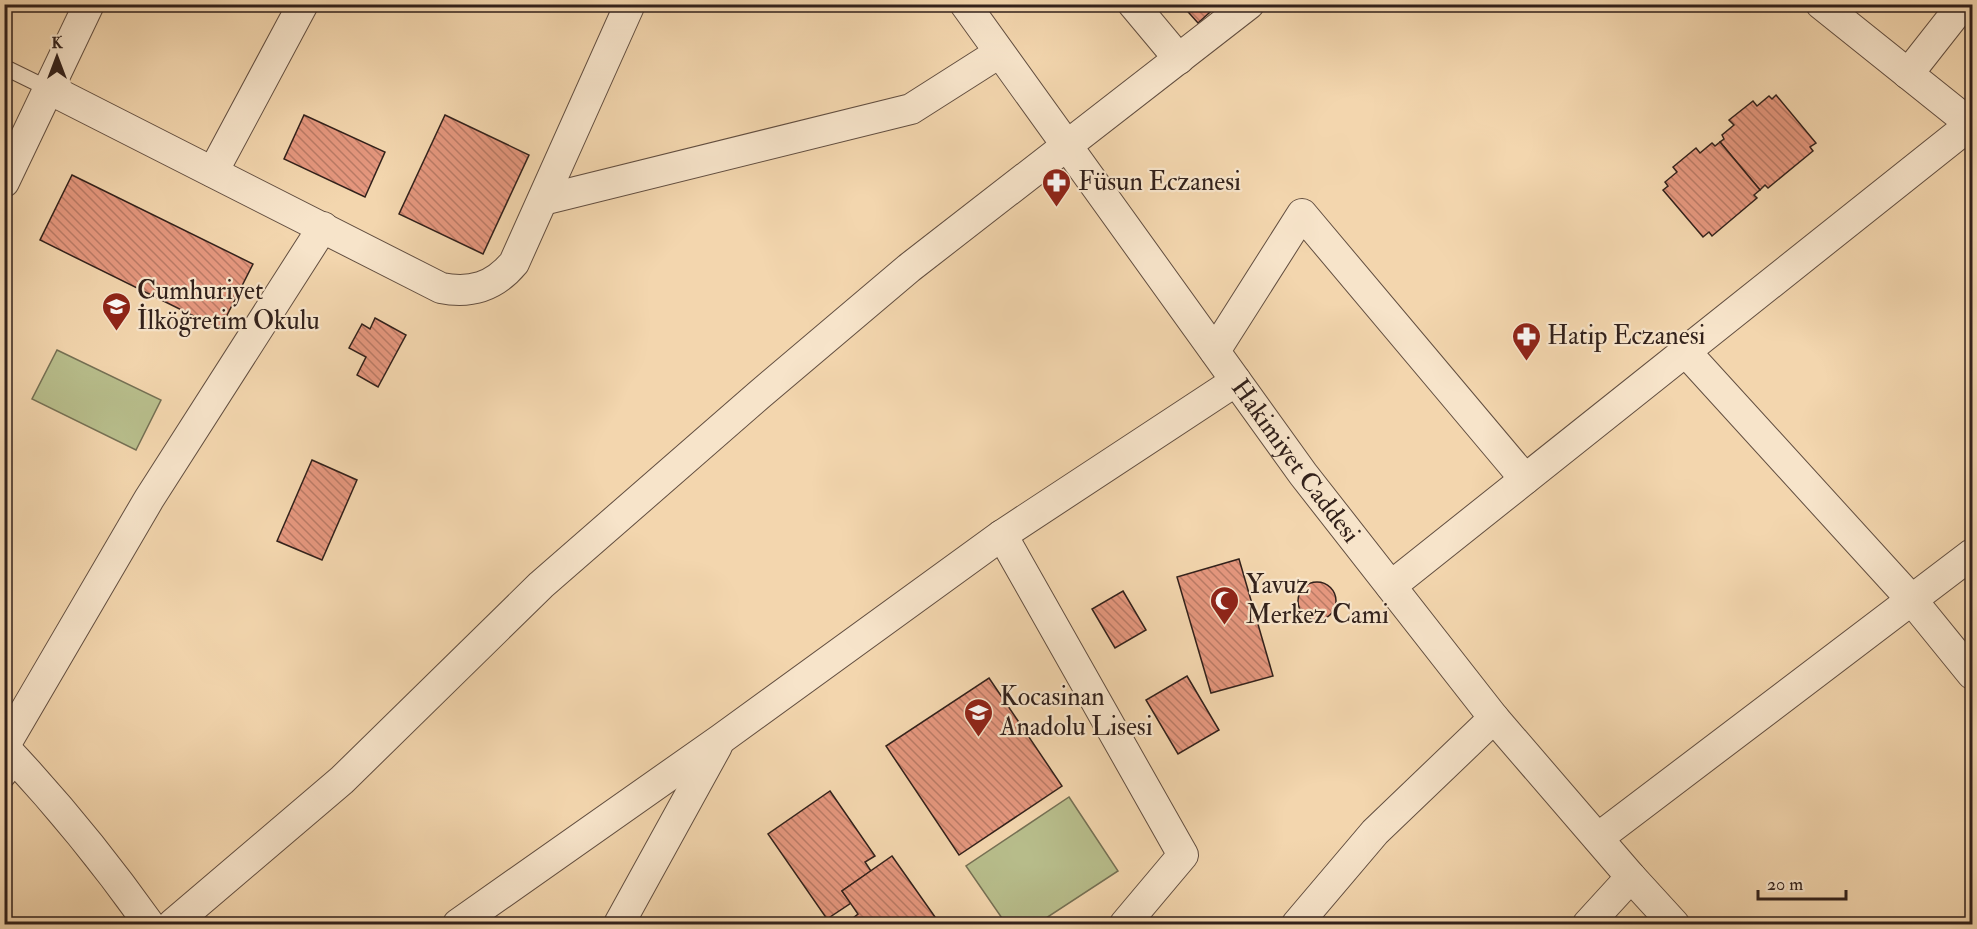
<svg xmlns="http://www.w3.org/2000/svg" width="1977" height="929" viewBox="0 0 1977 929" font-family="'IM FELL Double Pica',serif">
<style>
.park{fill:#b8be8c;stroke:#757054;stroke-width:1.5}
.building{fill:url(#building-back-hatch);stroke:#32211b;stroke-width:1.5}
.lines{fill:none;stroke-linecap:round;stroke-linejoin:round}
.lane-casing{stroke:#624e40;stroke-width:17}
.street-casing{stroke:#624e40;stroke-width:32}
.lane{stroke:#f7e4ca;stroke-width:15}
.street{stroke:#f7e4ca;stroke-width:30}
.labels{text-anchor:middle;dominant-baseline:central;stroke-width:4.5;stroke-linejoin:round;paint-order:stroke}
.poi-label{font-size:26px;fill:#32211b;stroke:#f7e4ca;text-anchor:start}
.street-label{font-size:26px;fill:#32211b;stroke:#f7e4ca}
</style>
<defs>
<pattern id="building-back-hatch" width="6" height="6" patternUnits="userSpaceOnUse" patternTransform="scale(1.5)"><rect width="6" height="6" fill="#e5977e"/><path d="M-1 5l2 2M0 0l6 6M5-1l2 2" fill="none" stroke="#ba7b66"/></pattern>
</defs>
<rect width="100%" height="100%" fill="#f3d6ae"/>
<filter id="stains"><feTurbulence type="fractalNoise" baseFrequency=".00333" numOctaves="4"/><feColorMatrix values="0 0 0 0 .2 0 0 0 0 .09 0 0 0 0 .02 0 0 0 .5 -.17"/></filter>
<radialGradient id="worn" r=".72"><stop offset=".6" stop-color="#630" stop-opacity="0"/><stop offset="1" stop-color="#630" stop-opacity=".3"/></radialGradient>
<g class="park">
<path d="M 57,350 L 161,400 L 136,450 L 32,399 Z"/>
<path d="M 1069,797 L 1118,871 L 1037,924 L 1006,924 L 966,866 Z"/>
</g>
<g class="building">
<path d="M 1181,4 L 1219,4 L 1198,23 Z"/>
<path d="M 1776,95 L 1816,143 L 1810,147 L 1813,151 L 1768,188 L 1765,185 L 1760,190 L 1720,142 L 1724,139 L 1722,135 L 1734,125 L 1729,120 L 1753,101 L 1757,106 L 1769,96 L 1772,99 Z"/>
<path d="M 304,115 L 385,152 L 365,197 L 284,159 Z"/>
<path d="M 445,115 L 529,155 L 483,254 L 399,214 Z"/>
<path d="M 1720,142 L 1760,190 L 1754,195 L 1757,198 L 1712,236 L 1709,232 L 1703,237 L 1663,190 L 1668,186 L 1665,182 L 1677,172 L 1673,167 L 1696,148 L 1700,153 L 1712,143 L 1715,146 Z"/>
<path d="M 72,175 L 253,264 L 220,329 L 40,240 Z"/>
<path d="M 375,318 L 406,335 L 378,387 L 357,375 L 366,357 L 349,348 L 362,324 L 370,329 Z"/>
<path d="M 312,460 L 357,480 L 322,560 L 277,541 Z"/>
<path d="M 1239,559 L 1273,676 L 1211,693 L 1177,577 Z"/>
<circle cx="1317" cy="601" r="19"/>
<path d="M 1123,591 L 1146,630 L 1115,648 L 1092,609 Z"/>
<path d="M 1187,676 L 1219,730 L 1178,754 L 1146,700 Z"/>
<path d="M 989,678 L 1062,786 L 959,855 L 886,746 Z"/>
<path d="M 830,791 L 875,856 L 865,862 L 871,871 L 842,891 L 851,903 L 827,919 L 768,834 Z"/>
<path d="M 892,856 L 940,924 L 849,924 L 848,922 L 858,914 L 842,891 Z"/>
</g>
<g class="lines">
<defs>
<g id="lane">
<path d="M 4,67 L 49,89"/>
<path d="M 4,782 L 20,763"/>
</g>
<g id="street">
<path id="s1" d="M 965,4 L 1303,474 L 1494,718 L 1631,877 L 1674,924"/>
<path d="M 1133,4 L 1179,59"/>
<path d="M 1821,4 L 1972,125"/>
<path d="M 1908,74 L 1963,4"/>
<path d="M 49,89 L 441,288 C 471,294 494,287 514,263 L 630,4"/>
<path d="M 213,172 L 303,4"/>
<path d="M 4,182 L 89,4"/>
<path d="M 543,200 L 911,109 L 999,53"/>
<path d="M 1215,351 L 1302,214 L 1525,479"/>
<path d="M 1685,351 L 1911,599 L 1972,674"/>
<path d="M 1002,535 L 1183,855 L 1125,924"/>
<path d="M 1391,586 L 1971,124"/>
<path d="M 4,747 L 149,499 L 323,227"/>
<path d="M 4,747 C 57,803 105,862 149,924"/>
<path d="M 1598,838 L 1972,554"/>
<path d="M 173,924 L 342,780 L 541,585 L 759,395 L 909,268 L 1249,4"/>
<path d="M 458,924 L 721,739 L 1002,535 L 1236,381"/>
<path d="M 619,924 L 717,746"/>
<path d="M 1297,924 L 1375,832 L 1494,718"/>
<path d="M 1588,924 L 1631,877"/>
</g>
</defs>
<use href="#lane" class="lane-casing"/>
<use href="#street" class="street-casing"/>
<use href="#lane" class="lane"/>
<use href="#street" class="street"/>
</g>
<defs>
<symbol id="pharmacy-pin" viewBox="-11 -11 22 30"><path d="M0 17L-7.5 6A9.5 9.5 0 1 1 7.5 6Z" fill="#8f2418" stroke="#f7e4ca"/><path d="M-2-6h4v4h4v4h-4v4h-4v-4h-4v-4h4Z" fill="#fff"/></symbol>
<symbol id="school-pin" viewBox="-11 -11 22 30"><path d="M0 17L-7.5 6A9.5 9.5 0 1 1 7.5 6Z" fill="#8f2418" stroke="#f7e4ca"/><path d="M0-5L7-2L0 1L-7-2ZM-4 1L0 2.5L4 1V4Q0 6-4 4Z" fill="#fff"/></symbol>
<symbol id="mosque-pin" viewBox="-11 -11 22 30"><path d="M0 17L-7.5 6A9.5 9.5 0 1 1 7.5 6Z" fill="#8f2418" stroke="#f7e4ca"/><path d="M3.5-4.9A6 6 0 1 0 3.5 4.9A5 5 0 1 1 3.5-4.9Z" fill="#fff"/></symbol>
</defs>
<g fill-rule="evenodd">
<use href="#pharmacy-pin" x="1040" y="166" width="33" height="45"/>
<use href="#school-pin" x="100" y="290" width="33" height="45"/>
<use href="#pharmacy-pin" x="1510" y="320" width="33" height="45"/>
<use href="#mosque-pin" x="1208" y="584" width="33" height="45"/>
<use href="#school-pin" x="962" y="696" width="33" height="45"/>
</g>
<g class="labels">
<g class="poi-label">
<text x="1078" y="182">Füsun Eczanesi</text>
<text x="137" y="291">Cumhuriyet<tspan x="137" dy="30">İlköğretim Okulu</tspan></text>
<text x="1547" y="336">Hatip Eczanesi</text>
<text x="1246" y="585">Yavuz<tspan x="1246" dy="30">Merkez Cami</tspan></text>
<text x="1000" y="697">Kocasinan<tspan x="1000" dy="30">Anadolu Lisesi</tspan></text>
</g>
<g class="street-label">
<text stroke="none"><textPath href="#s1" startOffset="564">Hakimiyet Caddesi</textPath></text>
</g>
</g>
<rect width="1977" height="929" fill="none" stroke="#f3d6ae" stroke-width="24"/>
<rect x="6" y="6" width="1965" height="917" fill="none" stroke="#32211b" stroke-width="3"/>
<rect x="12" y="12" width="1953" height="905" fill="none" stroke="#32211b" stroke-width="1.5"/>
<g transform="translate(57 57)" stroke="#f7e4ca" stroke-width="4.5" paint-order="stroke">
<path d="M0-4.5L10 22L0 15L-10 22Z" fill="#32211b"/>
<text y="-9" font-size="16" font-weight="bold" text-anchor="middle" fill="#32211b">K</text>
</g>
<path d="M1758 890v9h88v-9" fill="none" stroke="#32211b" stroke-width="3"/>
<text x="1767" y="890" font-size="18" fill="#32211b" stroke="#f7e4ca" stroke-width="4.5" paint-order="stroke">20 m</text>
<rect width="100%" height="100%" filter="url(#stains)"/>
<rect width="100%" height="100%" fill="url(#worn)"/>
</svg>
